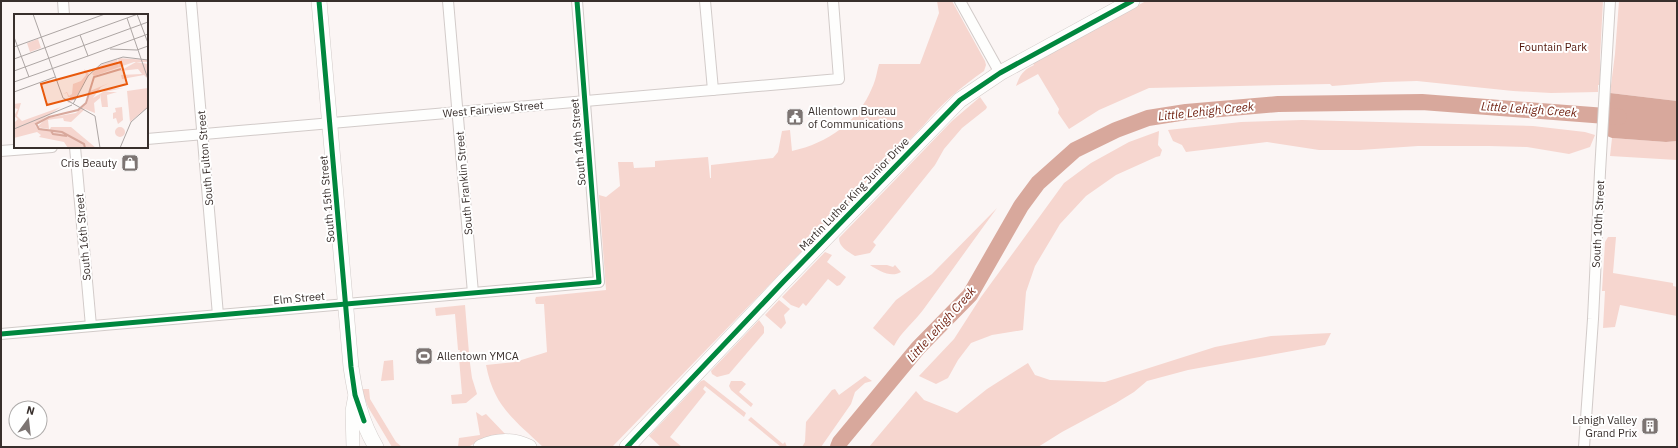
<svg xmlns="http://www.w3.org/2000/svg" width="1678" height="448" viewBox="0 0 1678 448" font-family="'IBM Plex Sans',sans-serif">
<style>
.green{fill:#f6d6cf}
.water{fill:#d8a89c}
.lines{fill:none;stroke-linecap:round;stroke-linejoin:round}
.river{stroke:#d8a89c;stroke-width:16}
.minor-casing{stroke:#d2cbc9;stroke-width:12}
.tertiary-casing{stroke:#d2cbc9;stroke-width:14}
.secondary-casing{stroke:#d2cbc9;stroke-width:16}
.minor{stroke:#fefefd;stroke-width:10}
.tertiary{stroke:#fefefd;stroke-width:13}
.secondary{stroke:#fefefd;stroke-width:15}
.cycleway-casing{stroke:#fff;stroke-width:8}
.cycleway{stroke:#00873e;stroke-width:5}
.labels{text-anchor:middle;dominant-baseline:central;stroke-width:4;stroke-linejoin:round;paint-order:stroke}
.park-label{font-size:11px;fill:#511509;stroke:#fff}
.street-label{font-size:11px;fill:#382f2c;stroke:#fff}
.poi-label{font-size:11px;fill:#382f2c;stroke:#fff;text-anchor:start}
.water-label{font-size:12px;font-style:italic;fill:#732414;stroke:#fff}
.inset-river{fill:none;stroke:#d8a89c;stroke-width:2}
.inset-road{fill:none;stroke:#ada6a4;stroke-width:1}
.view{fill:#e8590c;fill-opacity:0.15;stroke:#e8590c;stroke-width:2}
.inset-edge{fill:none;stroke:#382f2c;stroke-width:2}
</style>
<rect width="100%" height="100%" fill="#fbf5f4"/>
<g class="green">
<path d="M 937,1 L 952,1 L 985,61 L 986,65 L 984,71 C 961,87 941,104 924,125 L 612,447 L 543,447 C 514,419 494,407 486,365 L 515,362 L 547,352 L 544,304 L 536,304 L 535,300 L 536,297 L 606,290 L 599,195 L 606,197 L 620,186 L 618,162 L 633,162 L 634,168 L 655,167 L 655,161 L 708,157 L 710,178 L 711,178 L 711,165 L 773,158 L 778,152 L 782,131 L 790,130 L 792,151 C 828,143 858,122 872,88 C 876,80 877,71 879,64 L 920,64 L 939,13 Z"/>
<path d="M 1146,1 L 1603,1 L 1600,58 L 1601,85 L 1598,85 L 1598,92 L 1551,93 L 1513,91 L 1417,81 L 1384,82 L 1332,86 L 1330,84 L 1149,88 L 1099,110 L 1069,129 L 1058,113 L 1059,109 L 1038,74 L 1016,86 C 1020,75 1023,70 1034,65 L 1032,62 Z"/>
<path d="M 1619,1 L 1677,1 L 1677,101 L 1610,93 L 1615,54 Z"/>
<path d="M 980,97 L 987,107 L 986,109 L 962,128 L 944,149 L 935,165 L 873,242 L 876,245 L 870,253 L 855,256 C 847,251 839,247 839,238 L 952,121 Z"/>
<path d="M 1302,120 L 1533,126 L 1585,132 L 1595,135 L 1590,147 L 1569,154 L 1527,147 L 1489,146 L 1418,146 L 1360,150 L 1319,150 L 1267,142 L 1186,152 L 1182,145 L 1173,141 L 1168,130 L 1241,122 Z"/>
<path d="M 1159,131 L 1158,145 L 1162,150 L 1160,156 L 1156,157 L 1116,175 L 1086,196 L 1060,224 L 1035,266 L 1026,292 L 1023,330 L 992,335 L 971,343 L 958,360 L 948,378 L 936,384 L 919,376 L 954,339 L 981,297 L 1064,183 L 1091,163 L 1129,142 Z"/>
<path d="M 1612,138 L 1666,142 L 1677,141 L 1677,160 L 1610,156 Z"/>
<path d="M 997,208 C 972,242 948,276 923,310 C 913,323 901,332 894,346 L 873,328 L 896,300 L 932,274 Z"/>
<path d="M 1608,237 L 1616,237 L 1613,273 L 1673,283 L 1673,286 L 1677,287 L 1677,316 L 1620,305 L 1615,327 L 1603,328 L 1605,291 L 1602,291 L 1605,242 Z"/>
<path d="M 825,252 L 832,255 L 827,262 L 846,277 L 840,285 L 837,286 L 828,279 L 806,306 L 803,303 L 799,308 L 791,305 L 782,297 Z"/>
<path d="M 870,265 L 887,265 L 893,267 L 895,265 L 901,272 C 891,278 879,271 870,265 Z"/>
<path d="M 779,300 L 790,309 L 784,315 L 786,323 L 781,329 L 765,315 Z"/>
<path d="M 465,305 L 469,353 L 459,354 L 460,350 L 458,350 L 455,314 L 436,316 L 435,308 Z"/>
<path d="M 759,320 L 764,327 L 764,333 L 729,374 L 717,377 L 712,374 L 711,371 Z"/>
<path d="M 1331,333 L 1325,345 L 1188,370 L 1147,381 L 1134,392 L 1116,403 L 1062,432 L 1038,447 L 869,447 L 916,391 L 924,400 L 957,413 L 987,389 L 1028,363 L 1035,375 L 1050,380 L 1105,382 L 1215,347 L 1271,336 Z"/>
<path d="M 461,356 L 469,356 L 472,378 L 477,394 L 466,403 L 452,404 L 451,395 L 462,394 L 459,358 Z"/>
<path d="M 393,360 L 394,380 L 381,381 L 384,361 Z"/>
<path d="M 865,376 L 872,381 L 865,383 L 855,392 L 851,404 L 821,447 L 802,447 L 805,442 L 806,422 L 832,390 L 835,389 L 839,395 Z"/>
<path d="M 704,380 L 746,413 L 744,417 L 705,386 L 703,389 L 706,392 L 670,437 L 682,447 L 661,447 L 649,436 L 701,381 Z"/>
<path d="M 731,381 L 742,381 L 746,384 L 739,392 L 753,404 L 751,407 L 731,390 L 729,386 Z"/>
<path d="M 361,389 L 369,389 L 370,399 L 396,442 L 402,447 L 392,447 L 368,407 Z"/>
<path d="M 476,412 L 482,416 L 486,414 L 507,436 L 485,438 L 468,447 L 458,447 L 459,438 L 480,435 Z"/>
<path d="M 751,417 L 783,444 L 785,442 L 787,447 L 781,447 L 748,420 Z"/>
</g>
<path class="water" d="M 1610,93 L 1677,101 L 1677,141 L 1666,142 L 1612,138 L 1607,136 Z"/>
<g class="lines">
<path class="river" d="M 838,447 L 840,442 L 918,348 L 970,295 L 1021,206 L 1038,183 L 1075,150 L 1116,130 L 1148,118 L 1186,112 L 1278,104 L 1422,102 L 1619,117"/>
<defs>
<g id="minor">
<path d="M 63,1 L 64,15"/>
<path d="M 191,1 L 218,315"/>
<path d="M 448,1 L 473,293"/>
<path d="M 705,1 L 713,90"/>
<path d="M 960,1 L 1000,73"/>
<path d="M 147,139 L 839,79 L 833,1"/>
<path d="M 75,147 L 91,326"/>
<path d="M 1,151 L 52,147"/>
<path d="M 1,334 L 599,282 L 577,1"/>
<path d="M 1584,447 L 1593,319 L 1600,172 L 1610,1"/>
</g>
<path id="tertiary" d="M 353,447 L 352,411 L 355,395"/>
<g id="secondary">
<path d="M 319,1 L 351,367 C 355,395 361,422 376,447"/>
<path d="M 481,447 C 497,440 514,440 529,447"/>
<path d="M 627,447 L 784,281 L 960,100 L 1000,73 L 1132,1"/>
</g>
</defs>
<use href="#minor" class="minor-casing"/>
<use href="#tertiary" class="tertiary-casing"/>
<use href="#secondary" class="secondary-casing"/>
<use href="#minor" class="minor"/>
<use href="#tertiary" class="tertiary"/>
<use href="#secondary" class="secondary"/>
<defs>
<g id="cycleway">
<path d="M 319,1 L 351,367 L 355,395 L 364,421"/>
<path d="M 1,334 L 599,282 L 577,1"/>
<path d="M 627,447 L 784,281 L 960,100 L 1000,73 L 1132,1"/>
</g>
</defs>
<use href="#cycleway" class="cycleway-casing"/>
<use href="#cycleway" class="cycleway"/>
</g>
<defs>
<symbol id="civic-square" viewBox="-11 -11 22 22"><rect x="-9" y="-9" width="18" height="18" rx="4" fill="#7c7472" stroke="#fff"/><path d="M-.6-6.5H3V-4.5H.6V-3L4-1V1h2V6H-6V1h2V-1L-.6-3ZM-1.2 2.5V6h2.4V2.5Z" fill="#fff"/></symbol>
<symbol id="shop-square" viewBox="-11 -11 22 22"><rect x="-9" y="-9" width="18" height="18" rx="4" fill="#7c7472" stroke="#fff"/><path d="M-5-2.5h2.3a2.7 3.5 0 0 1 5.4 0H5L5.5 6h-11ZM-1.5-2.5h3a1.5 2.3 0 0 0-3 0Z" fill="#fff"/></symbol>
<symbol id="stadium-square" viewBox="-11 -11 22 22"><rect x="-9" y="-9" width="18" height="18" rx="4" fill="#7c7472" stroke="#fff"/><path d="M0-5a6.5 5 0 1 0 0 10a6.5 5 0 1 0 0-10ZM-3.5-1.8h7v3.6h-7Z" fill="#fff"/></symbol>
<symbol id="building-square" viewBox="-11 -11 22 22"><rect x="-9" y="-9" width="18" height="18" rx="4" fill="#7c7472" stroke="#fff"/><path d="M-4-6H4V6H1V3H-1V6H-4ZM-2.5-4.3h1.7v1.8h-1.7ZM.8-4.3h1.7v1.8H.8ZM-2.5-1h1.7V.8h-1.7ZM.8-1h1.7V.8H.8Z" fill="#fff"/></symbol>
</defs>
<g fill-rule="evenodd">
<use href="#civic-square" x="785" y="107" width="20" height="20"/>
<use href="#shop-square" x="120" y="153" width="20" height="20"/>
<use href="#stadium-square" x="414" y="346" width="20" height="20"/>
<use href="#building-square" x="1640" y="416" width="20" height="20"/>
</g>
<g class="labels">
<g class="park-label">
<text x="1553" y="47">Fountain Park</text>
</g>
<g class="street-label">
<text transform="translate(493 109) rotate(-5)">West Fairview Street</text>
<text transform="translate(578 142) rotate(-95)">South 14th Street</text>
<text transform="translate(205 158) rotate(-95)">South Fulton Street</text>
<text transform="translate(464 183) rotate(-95)">South Franklin Street</text>
<text transform="translate(854 194) rotate(-46)">Martin Luther King Junior Drive</text>
<text transform="translate(327 199) rotate(-95)">South 15th Street</text>
<text transform="translate(1598 224) rotate(-87)">South 10th Street</text>
<text transform="translate(83 237) rotate(-95)">South 16th Street</text>
<text transform="translate(299 298) rotate(-5)">Elm Street</text>
</g>
<g class="poi-label">
<text x="808" y="111">Allentown Bureau<tspan x="808" dy="13">of Communications</tspan></text>
<text x="117" y="163" text-anchor="end">Cris Beauty</text>
<text x="437" y="356">Allentown YMCA</text>
<text x="1637" y="420" text-anchor="end">Lehigh Valley<tspan x="1637" dy="13">Grand Prix</tspan></text>
</g>
<g class="water-label">
<text transform="translate(1529 109) rotate(4)">Little Lehigh Creek</text>
<text transform="translate(1206 111) rotate(-6)">Little Lehigh Creek</text>
<text transform="translate(941 324) rotate(-48)">Little Lehigh Creek</text>
</g>
</g>
<g transform="translate(14 14)">
<rect width="134" height="134" fill="#fbf5f4"/>
<path d="M 24,25 L 27,34 L 16,38 L 13,29 ZM 104,44 L 134,46 L 134,48 L 120,48 L 80,62 L 78,60 L 86,51 L 103,45 L 105,53 ZM 122,48 L 134,50 L 133,64 L 130,61 L 108,65 L 107,61 L 128,60 L 124,55 L 106,57 ZM 70,55 L 75,60 L 61,85 L 55,89 L 49,84 L 55,85 L 56,83 L 54,83 L 53,79 L 49,80 L 53,78 L 55,82 L 58,80 L 59,70 L 67,67 L 72,61 ZM 95,69 L 87,73 L 79,84 L 94,75 L 109,74 L 91,78 L 103,78 L 93,81 L 94,93 L 88,93 L 86,80 L 86,84 L 80,89 L 81,99 L 71,95 L 57,108 L 50,107 L 49,104 L 40,105 L 34,106 L 35,115 L 23,113 L 33,104 L 62,99 L 72,89 L 76,77 ZM 134,74 L 134,93 L 116,108 L 113,77 ZM 7,89 L 3,102 L 8,107 L 47,93 L 21,110 L 22,113 L 35,117 L 34,119 L 37,113 L 57,113 L 82,134 L 54,134 L 50,128 L 25,123 L 27,121 L 23,118 L 0,124 L 0,109 L 4,105 L 0,102 L 4,95 L 0,94 L 0,90 ZM 108,93 L 109,106 L 104,110 L 102,104 L 99,105 L 99,99 L 102,98 L 101,94 ZM101 118a5 5 0 1 1 10 0a5 5 0 1 1-10 0Z" fill="#f6d6cf"/>
<path class="inset-river" d="M 37,117 L 39,120 L 53,122M 71,134 L 70,130 L 48,118 L 25,115 L 22,110 L 35,103 L 64,96 L 72,89 L 80,63 L 107,55"/>
<path class="inset-road" d="M 19,0 L 49,84 L 81,102 L 86,134M 123,0 L 134,29M 124,0 L 66,21 L 74,42 L 134,20M 113,4 L 134,65M 0,23 L 15,63M 0,33 L 91,0M 96,35 L 123,36 L 134,32M 0,45 L 66,21M 0,57 L 134,8M 0,68 L 74,42M 0,78 L 41,63M 50,86 L 62,85M 59,90 L 74,62 L 87,50 L 109,43 L 134,46M 0,115 L 58,91M 106,134 L 117,108 L 134,93"/>
<path class="view" d="M 107,48 L 113,70 L 33,91 L 27,70 Z"/>
<rect width="134" height="134" class="inset-edge"/>
</g>
<rect width="1678" height="448" fill="none" stroke="#382f2c" stroke-width="4"/>
<g transform="translate(28 420) rotate(15)"><circle r="19" fill="#ffffff" stroke="#afacab"/>
<path d="M0-3L7 15L0 10L-7 15Z" fill="#7c7472"/>
<text y="-6" font-size="11" font-weight="bold" text-anchor="middle" fill="#382f2c">N</text>
</g>
</svg>
